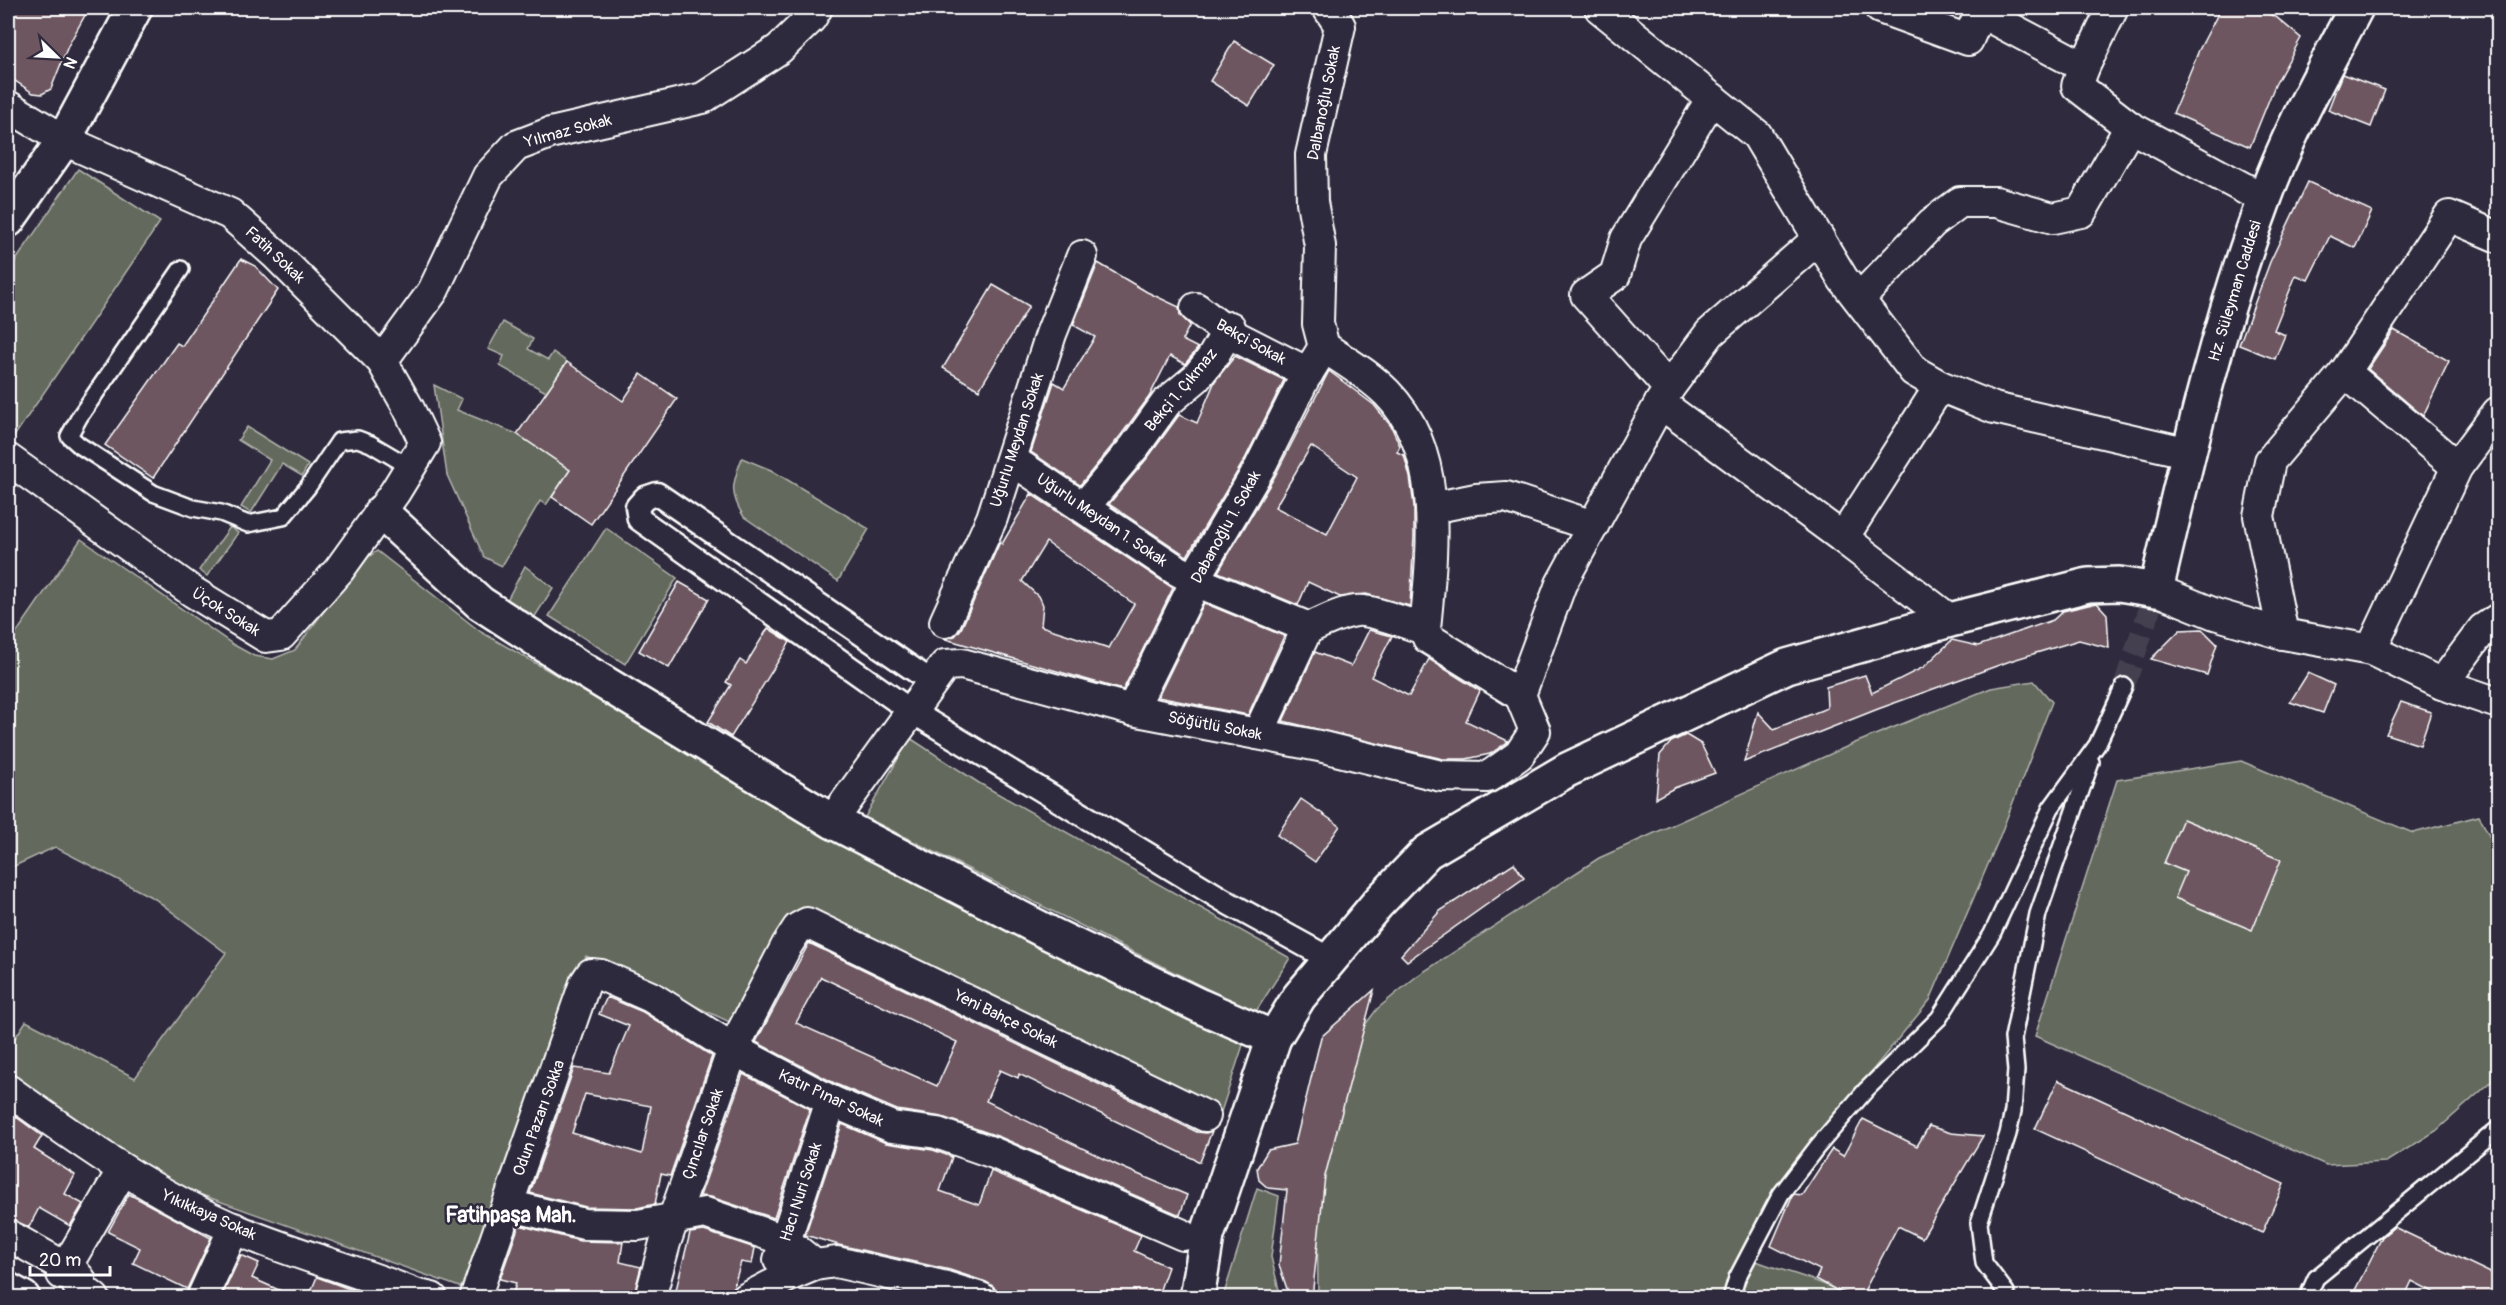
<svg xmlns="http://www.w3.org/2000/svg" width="2506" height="1305" viewBox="0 0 2506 1305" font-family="Pangolin,sans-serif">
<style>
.green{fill:#646a5d;stroke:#b2b4ae;stroke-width:1.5}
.building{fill:#6d5661;stroke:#fff;stroke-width:1.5;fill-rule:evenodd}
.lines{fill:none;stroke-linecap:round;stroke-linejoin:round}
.pedestrian-tunnel{stroke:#443f50;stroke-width:22;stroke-dasharray:22 11;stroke-linecap:butt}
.service-casing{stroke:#fff;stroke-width:20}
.pedestrian-casing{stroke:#fff;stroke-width:27}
.minor-casing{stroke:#fff;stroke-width:34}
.tertiary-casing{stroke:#fff;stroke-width:38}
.service{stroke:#2f2a3d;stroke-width:15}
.pedestrian{stroke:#2f2a3d;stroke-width:22}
.minor{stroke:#2f2a3d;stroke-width:30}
.tertiary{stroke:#2f2a3d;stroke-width:33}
.labels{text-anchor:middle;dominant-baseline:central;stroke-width:5;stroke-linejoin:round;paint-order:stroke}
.street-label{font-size:16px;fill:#fff;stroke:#2f2a3d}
.district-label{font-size:22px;font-weight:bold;fill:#fff;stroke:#2f2a3d}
</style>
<rect width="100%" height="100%" fill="#2f2a3d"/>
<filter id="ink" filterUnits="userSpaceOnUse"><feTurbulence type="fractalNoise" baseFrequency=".0167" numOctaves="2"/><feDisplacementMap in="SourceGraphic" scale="12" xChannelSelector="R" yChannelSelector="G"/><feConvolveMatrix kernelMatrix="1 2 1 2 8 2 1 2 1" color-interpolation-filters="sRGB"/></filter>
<g filter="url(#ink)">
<g class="green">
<path d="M 78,169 L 160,222 L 11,441 L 8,439 L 8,272 Z"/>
<path d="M 503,322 L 533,339 L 528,349 L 548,360 L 553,352 L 567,362 L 546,392 L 500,366 L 504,356 L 488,349 Z"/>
<path d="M 434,385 L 462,399 L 457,410 L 517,434 L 570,470 L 546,505 L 540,501 L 502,566 L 484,557 L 447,475 Z"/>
<path d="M 247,427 L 308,465 L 302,476 L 282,464 L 251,513 L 241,507 L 270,460 L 238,440 Z"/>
<path d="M 742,458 L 771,470 L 869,529 L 838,581 L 744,517 C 729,493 732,484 742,458 Z"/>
<path d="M 230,527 L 238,533 L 207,576 L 199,570 Z"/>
<path d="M 606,528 L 677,578 L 625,664 L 549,616 Z"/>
<path d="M 81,539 L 234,645 L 254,656 L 273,659 L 295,650 L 360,563 L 377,551 L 481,632 L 830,832 L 1244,1042 L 1220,1115 L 802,908 L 732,1023 L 586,956 L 527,1112 L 468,1290 L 160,1180 L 8,1072 L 8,1049 L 26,1021 L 135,1078 L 226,953 L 155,899 L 55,847 L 8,869 L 8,645 Z"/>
<path d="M 525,566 L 553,588 L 534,618 L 506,602 Z"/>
<path d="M 2034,681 L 2052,702 L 1998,841 L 1930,1000 L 1844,1105 L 1740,1254 C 1772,1270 1806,1274 1838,1291 L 1836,1297 L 1318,1298 L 1317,1200 L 1346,1050 L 1377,1009 L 1417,976 L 1599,858 L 1855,743 L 1991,688 Z"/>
<path d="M 910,738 L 979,783 L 1290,958 L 1255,1013 L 865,817 Z"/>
<path d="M 2241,761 L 2413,833 L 2479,816 L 2498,853 L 2498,1060 L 2492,1081 L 2436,1131 L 2386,1162 L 2326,1165 L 2035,1036 L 2117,780 Z"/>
<path d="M 1257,1188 L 1279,1196 L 1271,1257 L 1280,1294 L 1270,1297 L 1223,1297 Z"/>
</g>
<g class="building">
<path d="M 8,8 L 89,8 L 68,46 L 51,89 L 42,94 L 33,93 L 8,76 Z"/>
<path d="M 2237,8 L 2254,8 L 2276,17 L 2301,38 L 2275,85 L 2250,147 L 2173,113 L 2199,50 L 2220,10 Z"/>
<path d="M 1234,41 L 1274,65 L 1249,106 L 1210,81 Z"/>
<path d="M 2342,74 L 2385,90 L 2371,127 L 2328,110 Z"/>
<path d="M 2308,182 L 2372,211 L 2355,248 L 2330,236 L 2308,280 L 2296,275 L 2274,330 L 2285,335 L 2275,359 L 2239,345 L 2270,262 Z"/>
<path d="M 241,259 L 255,266 L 278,290 L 153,478 L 105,445 L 177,343 L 182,346 Z"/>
<path d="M 1098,263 L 1147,292 L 1179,307 L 1180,315 L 1190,325 L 1182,340 L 1198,348 L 1185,364 L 1170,356 L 1149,397 L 1121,435 L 1080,485 L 1031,452 L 1054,382 L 1064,388 L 1095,337 L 1073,325 Z"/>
<path d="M 993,285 L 1029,306 L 979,390 L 943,368 Z"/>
<path d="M 2394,330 L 2449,361 L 2423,416 L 2368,369 Z"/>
<path d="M 1235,356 L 1284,380 L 1245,459 L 1187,556 L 1109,504 L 1149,456 L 1179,415 L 1197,423 L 1215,381 Z"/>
<path d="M 567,362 L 623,401 L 641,374 L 677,399 L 591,524 L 552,497 L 570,470 L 517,434 Z"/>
<path d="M 1329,371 L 1374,405 L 1391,426 L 1400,446 L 1397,452 L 1404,455 L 1410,477 L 1414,506 L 1414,537 L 1410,606 L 1366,594 L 1340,597 L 1308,582 L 1298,605 L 1218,572 L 1275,476 ZM 1311,446 L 1357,477 L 1327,534 L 1275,507 Z"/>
<path d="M 1031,494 L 1173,588 L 1123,690 L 942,638 L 955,636 L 961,629 L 1000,542 L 1002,544 ZM 1046,542 L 1134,604 L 1109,648 L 1041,626 L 1043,605 L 1040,598 L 1022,581 Z"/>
<path d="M 679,582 L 709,599 L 669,668 L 639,651 Z"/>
<path d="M 1204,603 L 1284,636 L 1248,715 L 1158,697 Z"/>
<path d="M 2097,603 L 2107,614 L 2109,648 L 2079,640 L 2013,660 L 1878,709 L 1744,762 L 1758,712 L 1774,729 L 1827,708 L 1826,687 L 1865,675 L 1872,693 L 1924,667 L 1952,640 L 1978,646 L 2053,620 L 2063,611 Z"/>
<path d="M 768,628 L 790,642 L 731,737 L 708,722 L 731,685 L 726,682 L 740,660 L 746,664 Z"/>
<path d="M 2202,629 L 2217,644 L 2207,675 L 2151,659 L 2180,630 Z"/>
<path d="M 1369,630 L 1392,636 L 1371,677 L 1409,696 L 1429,659 L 1480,691 L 1466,721 L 1508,741 L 1506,743 L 1490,754 L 1466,759 L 1443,759 L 1283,721 L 1315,652 L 1351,666 Z"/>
<path d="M 2308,673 L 2334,685 L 2323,713 L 2290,702 Z"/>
<path d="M 2401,702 L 2431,712 L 2420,745 L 2386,734 Z"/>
<path d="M 1686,735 L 1701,744 L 1715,773 L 1674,788 L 1656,798 L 1660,755 L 1671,742 Z"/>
<path d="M 1301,799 L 1340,826 L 1315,862 L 1277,835 Z"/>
<path d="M 2183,819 L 2281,860 L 2252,930 L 2175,898 L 2186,872 L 2164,863 Z"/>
<path d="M 1514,863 L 1524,878 L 1407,961 L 1401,955 L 1440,911 Z"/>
<path d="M 809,943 L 1197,1132 L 1206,1133 L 1212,1131 L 1200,1162 L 1019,1074 L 1018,1078 L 1000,1070 L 986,1101 L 1121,1167 L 1187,1195 L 1180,1215 L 1000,1137 L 942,1117 L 897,1110 L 838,1085 L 756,1042 ZM 821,977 L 957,1042 L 937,1086 L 796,1023 Z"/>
<path d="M 1374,990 L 1325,1176 L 1312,1298 L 1290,1298 L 1279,1265 L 1287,1190 L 1268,1188 L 1259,1180 L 1257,1168 L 1268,1150 L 1295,1144 L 1321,1037 Z"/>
<path d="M 607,997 L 643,1012 L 712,1056 L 670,1176 L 661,1174 L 655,1204 L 637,1208 L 586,1207 L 530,1193 L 574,1068 L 609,1073 L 629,1026 L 599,1014 ZM 585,1094 L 651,1106 L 642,1154 L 572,1133 Z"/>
<path d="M 743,1074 L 810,1109 L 774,1218 L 711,1197 L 700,1196 Z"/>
<path d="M 2058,1080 L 2284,1184 L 2262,1233 L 2035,1129 Z"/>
<path d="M 8,1111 L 42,1136 L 34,1149 L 75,1175 L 65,1194 L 83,1204 L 70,1226 L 39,1208 L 29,1227 L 8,1218 Z"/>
<path d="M 1863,1119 L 1917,1146 L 1929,1126 L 1951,1133 L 1983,1136 L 1922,1238 L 1898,1226 L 1861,1297 L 1838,1291 L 1816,1279 L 1820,1270 L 1771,1246 L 1793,1194 L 1802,1195 L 1832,1149 L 1843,1156 Z"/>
<path d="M 842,1124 L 886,1143 L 933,1150 L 952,1157 L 940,1191 L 979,1205 L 991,1171 L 1141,1235 L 1134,1251 L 1168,1267 L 1157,1298 L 998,1298 L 994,1287 L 986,1282 L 950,1270 L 839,1245 L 805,1235 Z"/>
<path d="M 129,1194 L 211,1238 L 187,1289 L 133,1263 L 140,1248 L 108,1232 Z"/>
<path d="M 519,1225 L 580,1241 L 623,1242 L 620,1262 L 641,1267 L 633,1298 L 512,1298 L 516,1283 L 500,1279 Z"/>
<path d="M 2394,1227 L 2499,1277 L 2499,1298 L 2445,1298 L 2412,1281 L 2404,1298 L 2351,1298 L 2382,1237 Z"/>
<path d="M 704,1231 L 755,1248 L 752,1264 L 741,1262 L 730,1298 L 674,1298 L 690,1233 Z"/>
<path d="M 241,1255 L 259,1263 L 252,1278 L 297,1298 L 221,1298 Z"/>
<path d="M 317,1277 L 344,1287 L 375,1298 L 308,1298 Z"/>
</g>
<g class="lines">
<path class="pedestrian-tunnel" d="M 2124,686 L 2156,590"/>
<defs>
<g id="service">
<path d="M 181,269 L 80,416 L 69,436 L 79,445 L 153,493 L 193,508 L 221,513 L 248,524 L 283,517 L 308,487 L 339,441 L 358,439 L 371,444 L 410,467"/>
<path d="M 1731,1298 L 1737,1278 L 1781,1194 L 1817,1147 L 1866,1090 L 1939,1018 L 1992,934 L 2051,808 L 2097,745 L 2124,686"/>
<path d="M 2007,1298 L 2006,1292 L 1984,1263 L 1979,1223 L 2008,1134 L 2013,1111 L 2016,1070 L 2013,1038 L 2038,914 L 2091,762"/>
<path d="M 2307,1298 L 2316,1278 L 2498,1129"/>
</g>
<path id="pedestrian" d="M 932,682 L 657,494 L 645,498 L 637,507 L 639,519 L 911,711 L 1230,904 L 1330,959"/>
<g id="minor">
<path d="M 1328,8 L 1340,26 L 1311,155 L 1312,202 L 1320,246 L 1318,324 L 1324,347 C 1345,361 1368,374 1387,393 C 1446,453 1432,553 1425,629 L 1428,638 L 1520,695"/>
<path d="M 1600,8 L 1757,135 L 1843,279 L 1914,371 L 1940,386 L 1843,538 L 1950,620"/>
<path d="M 1880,8 L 1968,40 L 1982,8"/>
<path d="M 1980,12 L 2084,67 L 2113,8"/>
<path d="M 2084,67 L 2077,86 L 2130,127 L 2264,199"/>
<path d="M 1712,98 L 1626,239 L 1615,275 L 1586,295 L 1669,388 L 1660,403 L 1843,538"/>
<path d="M 8,106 L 64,140 L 230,214 L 275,254 L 382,361 L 409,409 L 425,443 L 395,492 L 339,570 L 281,635 L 266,637 L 193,592 L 8,459"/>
<path d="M 1859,299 L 1932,223 L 1960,202 L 1996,202 L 2053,218 L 2081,212 L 2130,127"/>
<path d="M 1196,308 L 1227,332 L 1308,373"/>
<path d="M 382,361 L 433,291 L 488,176 L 516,146 L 550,133 L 703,98 L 779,49 L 811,18 L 817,8"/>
<path d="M 2345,372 L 2457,467"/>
<path d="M 1940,386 L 1994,408 L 2190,453"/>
<path d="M 1669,388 L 1710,333 L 1819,238"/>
<path d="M 1012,460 L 1175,569 L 1205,585 L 1302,625 L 1307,629 L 1258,734"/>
<path d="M 1084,507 L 1135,446 L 1166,403 L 1196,378 L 1212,358 L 1230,327"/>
<path d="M 1432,508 L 1476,499 L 1506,497 L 1593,526"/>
<path d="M 2156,590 L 2215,614 L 2283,634 L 2371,650 L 2442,684 L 2498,703"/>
<path d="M 945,622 L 992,518 L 1051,334 L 1082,256"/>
<path d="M 1307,629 C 1323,622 1339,613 1356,611 C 1373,609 1406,624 1425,629"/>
<path d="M 2283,634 L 2259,516 L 2270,461 L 2345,372 L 2449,216 L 2498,237"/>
<path d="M 2371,650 L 2457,467 L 2498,412"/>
<path d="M 2442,684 L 2483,629 L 2498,619"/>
<path d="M 1132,710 L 1191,591 L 1194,579 L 1260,467 L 1304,379 L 1324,347"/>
<path d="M 832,821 L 945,665 L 962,664 L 1132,710 L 1319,746 L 1441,776 L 1488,777 L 1519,755 L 1535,731 L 1520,695 L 1561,584 L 1660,403"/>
<path d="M 8,1090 C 83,1144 156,1196 242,1232 C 298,1255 358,1271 415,1294 L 432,1298"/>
<path d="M 508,1205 L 584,1224 L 638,1225 L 705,1213 L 784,1240 L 815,1265"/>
<path d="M 8,1235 L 74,1272 L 80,1279 L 78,1286 L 94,1298"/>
<path d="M 779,1260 L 831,1101"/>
<path d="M 62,1274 L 122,1171"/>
<path d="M 202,1298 L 234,1228"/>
<path d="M 475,1298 L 585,983 L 591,974 L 601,975 L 651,997 L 733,1049 L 831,1101 L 892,1127 L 937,1133 L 994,1153 L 1183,1235"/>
<path d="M 650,1298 L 665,1243 L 733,1049 L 787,945 L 798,928 L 807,923 L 1205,1116"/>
<path d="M 747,1298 L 791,1275 L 815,1265 L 836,1262 L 946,1287 L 981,1298"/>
</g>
<g id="tertiary">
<path d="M 8,220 L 64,140 L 135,8"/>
<path d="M 381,512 L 480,603 L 580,668 L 832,821 L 1049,933 L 1200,1006 L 1274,1038"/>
<path d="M 8,1290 L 23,1298"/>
<path d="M 1197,1298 L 1207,1236 L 1274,1038 L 1299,997 L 1378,903 L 1427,852 L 1567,770 L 1787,666 L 1950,620 L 2088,585 L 2119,584 L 2156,590 C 2187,459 2217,326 2264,200 C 2288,133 2323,71 2356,8"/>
</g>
</defs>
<use href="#service" class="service-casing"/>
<use href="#pedestrian" class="pedestrian-casing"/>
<use href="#minor" class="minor-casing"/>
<use href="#tertiary" class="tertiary-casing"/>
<use href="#service" class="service"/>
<use href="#pedestrian" class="pedestrian"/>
<use href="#minor" class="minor"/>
<use href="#tertiary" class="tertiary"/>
</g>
</g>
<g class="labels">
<g class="street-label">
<text transform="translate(1324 103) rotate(-79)">Dalbanoğlu Sokak</text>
<text transform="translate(568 131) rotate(-15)">Yılmaz Sokak</text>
<text transform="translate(275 255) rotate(43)">Fatih Sokak</text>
<text transform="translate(2235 291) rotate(-73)">Hz. Süleyman Caddesi</text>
<text transform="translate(1251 342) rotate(29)">Bekçi Sokak</text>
<text transform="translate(1181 390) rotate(-50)">Bekçi 1. Çıkmaz</text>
<text transform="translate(1017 440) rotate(-72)">Uğurlu Meydan Sokak</text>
<text transform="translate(1102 520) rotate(34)">Uğurlu Meydan 1. Sokak</text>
<text transform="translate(1226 527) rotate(-61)">Dabanoğlu 1. Sokak</text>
<text transform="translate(226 612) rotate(32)">Üçok Sokak</text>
<text transform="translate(1215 726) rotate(11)">Söğütlü Sokak</text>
<text transform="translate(1006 1019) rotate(26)">Yeni Bahçe Sokak</text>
<text transform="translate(831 1098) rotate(25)">Katır Pınar Sokak</text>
<text transform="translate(539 1118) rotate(-70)">Odun Pazarı Sokka</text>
<text transform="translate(703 1134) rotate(-71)">Çıncılar Sokak</text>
<text transform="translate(801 1192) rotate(-72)">Hacı Nuri Sokak</text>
<text transform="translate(209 1215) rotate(24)">Yıkıkkaya Sokak</text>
</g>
<g class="district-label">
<text x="511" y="1215">Fatihpaşa Mah.</text>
</g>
</g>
<rect width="2506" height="1305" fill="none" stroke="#2f2a3d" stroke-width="30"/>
<rect x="15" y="15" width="2476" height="1275" fill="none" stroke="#fff" stroke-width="2" filter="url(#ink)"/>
<g transform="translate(57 57) rotate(114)" stroke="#2f2a3d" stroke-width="4.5" paint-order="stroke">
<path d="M0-4.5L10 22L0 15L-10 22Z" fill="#ffffff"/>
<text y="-9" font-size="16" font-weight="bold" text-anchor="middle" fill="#ffffff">N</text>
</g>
<path d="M30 1266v9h80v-9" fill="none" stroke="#ffffff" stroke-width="3"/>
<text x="39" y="1266" font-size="18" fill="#ffffff" stroke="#2f2a3d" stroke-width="4.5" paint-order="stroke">20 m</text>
</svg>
